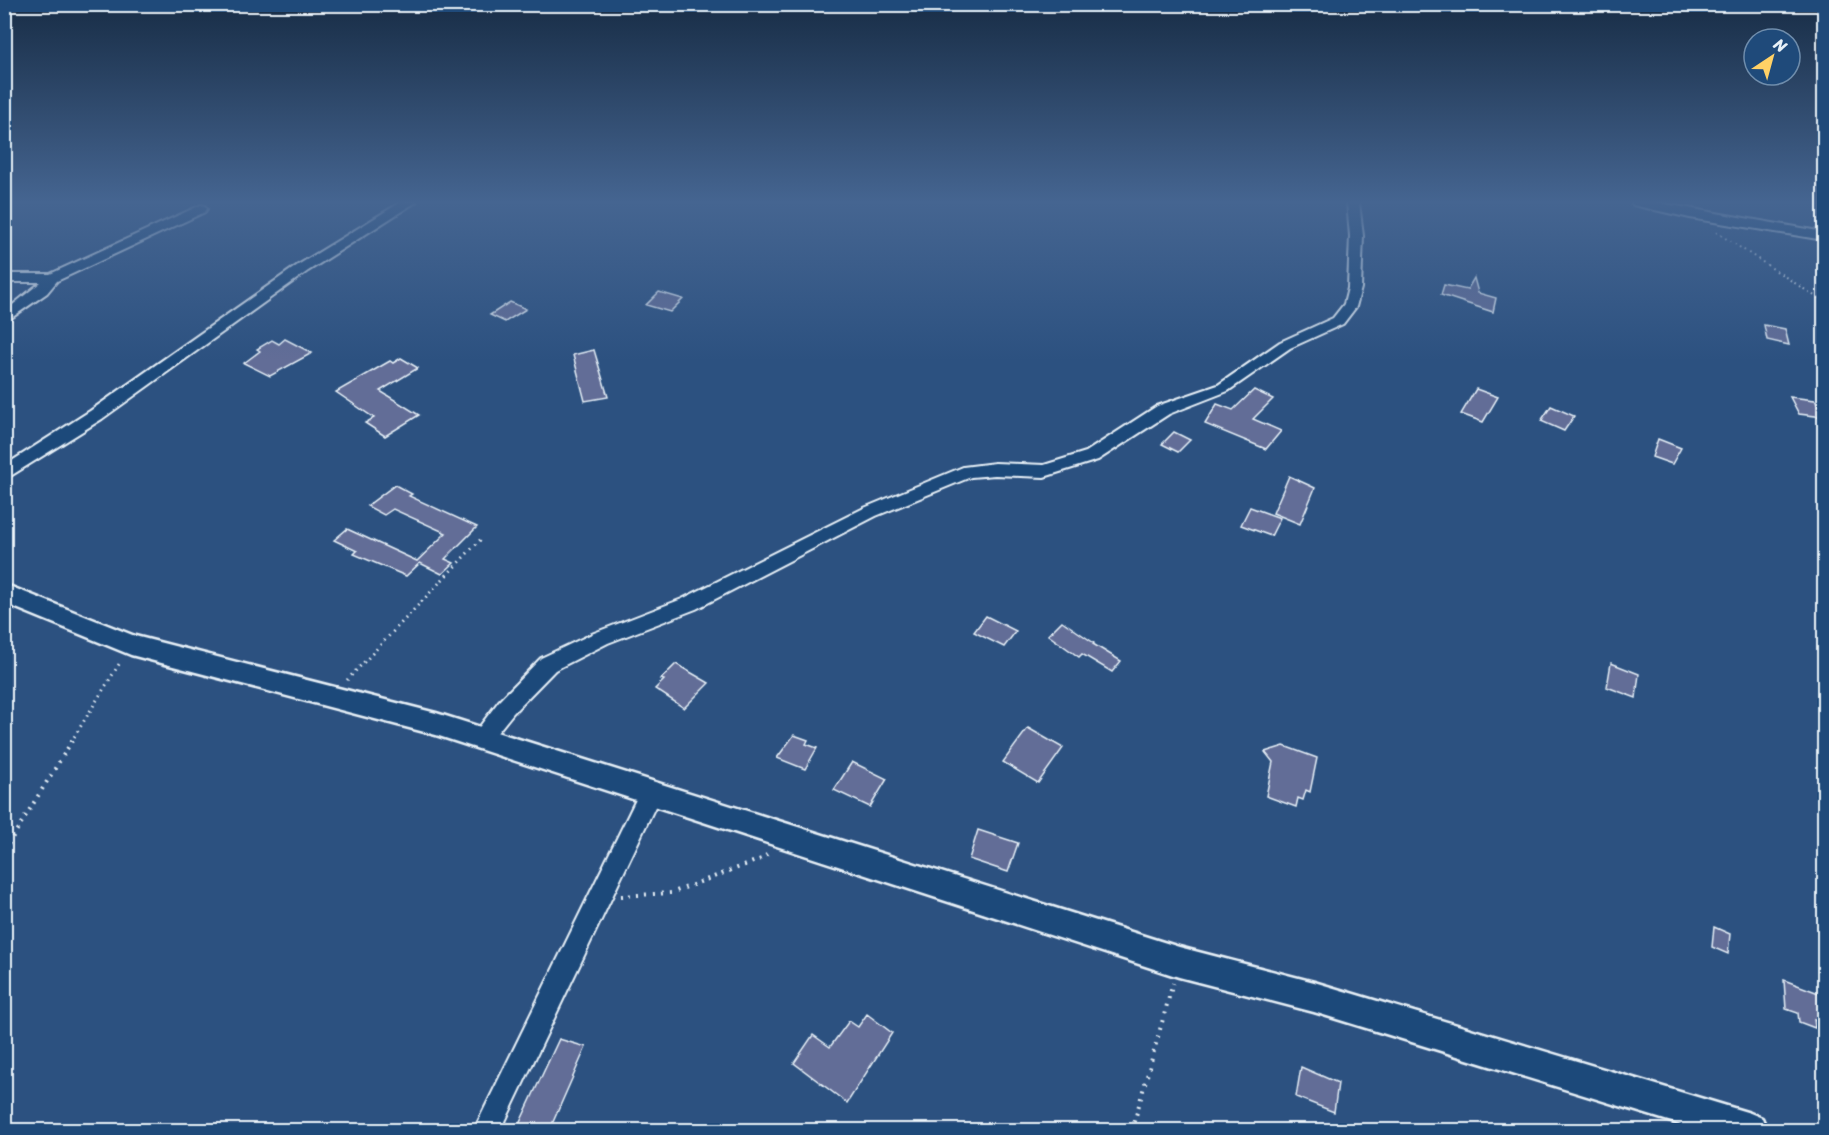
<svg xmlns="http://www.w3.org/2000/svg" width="1829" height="1135" viewBox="0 0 1829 1135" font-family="Sriracha,sans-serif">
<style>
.building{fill:#626d97;stroke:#e8f1f8;stroke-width:1.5}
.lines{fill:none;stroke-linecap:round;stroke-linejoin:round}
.minor-casing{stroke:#e8f1f8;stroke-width:4}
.tertiary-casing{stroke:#e8f1f8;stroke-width:5}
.path-far2{stroke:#e8f1f8;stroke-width:2;stroke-dasharray:1.5 4;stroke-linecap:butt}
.path-far1{stroke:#e8f1f8;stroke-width:3;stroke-dasharray:1.5 4.5;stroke-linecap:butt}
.path{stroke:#e8f1f8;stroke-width:4;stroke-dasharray:2 6;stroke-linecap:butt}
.minor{fill:#1f4a7a;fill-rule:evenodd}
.tertiary{fill:#1f4a7a;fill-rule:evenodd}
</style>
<rect width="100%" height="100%" fill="#2c5180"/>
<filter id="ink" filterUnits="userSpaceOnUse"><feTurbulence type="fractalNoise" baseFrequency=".0167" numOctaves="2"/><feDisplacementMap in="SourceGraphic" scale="12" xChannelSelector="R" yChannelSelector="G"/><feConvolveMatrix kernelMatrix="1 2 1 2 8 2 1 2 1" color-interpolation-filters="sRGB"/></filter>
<g filter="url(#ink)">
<g class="building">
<path d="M 1474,278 L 1478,293 L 1496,298 L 1493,312 L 1441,295 L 1444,285 L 1467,290 Z"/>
<path d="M 659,292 L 683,299 L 670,312 L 646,305 Z"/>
<path d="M 510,302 L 526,309 L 505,322 L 490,315 Z"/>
<path d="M 1764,325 L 1785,329 L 1789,345 L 1767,340 Z"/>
<path d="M 285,339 L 312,353 L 270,376 L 244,363 L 260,351 L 257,349 L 272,340 L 279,344 Z"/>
<path d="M 594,350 L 608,397 L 585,401 L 573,355 Z"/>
<path d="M 401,358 L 418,368 L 380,391 L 419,415 L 385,436 L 365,423 L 374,418 L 336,392 L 390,361 L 393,363 Z"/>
<path d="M 1476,389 L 1498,397 L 1483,422 L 1461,414 Z"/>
<path d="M 1254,390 L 1273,399 L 1253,419 L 1281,431 L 1266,449 L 1205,424 L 1217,404 L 1233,410 Z"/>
<path d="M 1790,397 L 1815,400 L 1824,417 L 1799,414 Z"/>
<path d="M 1551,406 L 1574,416 L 1564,431 L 1541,421 Z"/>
<path d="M 1174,432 L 1190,440 L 1178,452 L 1162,444 Z"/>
<path d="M 1658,439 L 1681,448 L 1672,464 L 1652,457 Z"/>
<path d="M 1289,476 L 1315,488 L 1300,524 L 1273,513 Z"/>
<path d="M 395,485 L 412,494 L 409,496 L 477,527 L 445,559 L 454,563 L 442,574 L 420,563 L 406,576 L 354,554 L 357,551 L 334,540 L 347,529 L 417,561 L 446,533 L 393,509 L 384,515 L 367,506 Z"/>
<path d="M 1250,507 L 1280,518 L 1271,536 L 1241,525 Z"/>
<path d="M 986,616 L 1016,631 L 1004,647 L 974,632 Z"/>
<path d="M 1062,621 L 1094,643 L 1093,644 L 1121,661 L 1112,672 L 1082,654 L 1079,657 L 1048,635 Z"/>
<path d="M 1611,663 L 1639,674 L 1636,698 L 1607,687 Z"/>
<path d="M 676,664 L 709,683 L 684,708 L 655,689 L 664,680 L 661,679 Z"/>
<path d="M 1028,728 L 1063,748 L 1038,783 L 1003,762 Z"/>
<path d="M 794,735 L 808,740 L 806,744 L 817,748 L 805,769 L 777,758 Z"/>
<path d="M 1284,746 L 1317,758 L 1310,792 L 1306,790 L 1303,800 L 1298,798 L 1296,807 L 1266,796 L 1273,762 L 1265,752 Z"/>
<path d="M 852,762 L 887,779 L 870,807 L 834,790 Z"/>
<path d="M 978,830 L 1018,843 L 1008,872 L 969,859 Z"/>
<path d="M 1714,927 L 1730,934 L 1728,954 L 1712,947 Z"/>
<path d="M 1784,980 L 1824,995 L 1824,1023 L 1814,1019 L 1815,1028 L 1799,1022 L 1798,1013 L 1786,1009 Z"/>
<path d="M 867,1014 L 892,1033 L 847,1103 L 794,1063 L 813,1035 L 830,1047 L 849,1021 L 858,1027 Z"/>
<path d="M 559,1039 L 586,1047 L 549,1131 L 516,1131 Z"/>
<path d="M 1301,1067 L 1338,1083 L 1334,1112 L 1296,1097 Z"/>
</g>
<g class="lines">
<defs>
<g id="minor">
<path d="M 401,202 L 416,202 L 308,271 L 102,419 L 4,480 L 4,466 L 90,411 L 298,265 Z"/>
<path d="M 1347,202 L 1359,202 L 1363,236 L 1361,288 L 1356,307 L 1343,324 L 1290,348 L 1228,391 L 1169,414 L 1098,460 L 1044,477 L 995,475 L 971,477 L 876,516 L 696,609 L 608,643 L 555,670 L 513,713 L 488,744 L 481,747 L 474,744 L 471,738 L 499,701 L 541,658 L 594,633 L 682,599 L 864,508 L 963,467 L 995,463 L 1044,465 L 1086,452 L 1157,406 L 1218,385 L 1280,342 L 1333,318 L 1344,304 L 1348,288 L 1350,236 Z"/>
<path d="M 1631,202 L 1654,202 L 1824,232 L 1824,240 L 1690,218 L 1633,205 Z"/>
<path d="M 201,205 L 205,206 L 207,209 L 205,212 L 57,281 L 47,293 L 4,323 L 4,312 L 41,282 L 4,282 L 4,274 L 50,274 Z"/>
<path d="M 651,782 L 659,785 L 662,792 L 501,1130 L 474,1130 L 643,785 Z"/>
</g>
<path id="tertiary" d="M 4,584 L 135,636 L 436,713 L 1179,947 L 1314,982 L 1750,1113 L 1762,1118 L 1767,1130 L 1698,1130 L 1314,1012 L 1179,977 L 436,735 L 131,655 L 4,603 Z"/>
</defs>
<use href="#minor" class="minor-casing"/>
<use href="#tertiary" class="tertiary-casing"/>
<path class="path-far2" d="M 1716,232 L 1824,302"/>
<g class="path-far1">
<path d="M 347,680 L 482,538"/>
<path d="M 71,742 L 121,661"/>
</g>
<g class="path">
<path d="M 4,851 L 72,741"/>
<path d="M 621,896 L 671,893 L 761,859 L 768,854"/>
<path d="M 1132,1130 L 1173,983"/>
</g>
<use href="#minor" class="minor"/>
<use href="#tertiary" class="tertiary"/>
</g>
</g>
<linearGradient id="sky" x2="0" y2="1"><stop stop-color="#182d46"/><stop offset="0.56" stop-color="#456591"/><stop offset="1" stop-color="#456591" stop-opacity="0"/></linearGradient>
<rect width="1829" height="361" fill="url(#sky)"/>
<rect width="1829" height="1135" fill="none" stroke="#1f4a7a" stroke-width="24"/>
<rect x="12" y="12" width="1805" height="1111" fill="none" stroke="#e8f1f8" stroke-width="2" filter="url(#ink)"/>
<g transform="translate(1772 57) rotate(36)"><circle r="28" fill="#1f4a7a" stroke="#6f8dac" stroke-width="1.5"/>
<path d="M0-4.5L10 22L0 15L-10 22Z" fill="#ffd166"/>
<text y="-9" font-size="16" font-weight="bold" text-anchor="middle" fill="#e8f1f8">N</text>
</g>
</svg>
